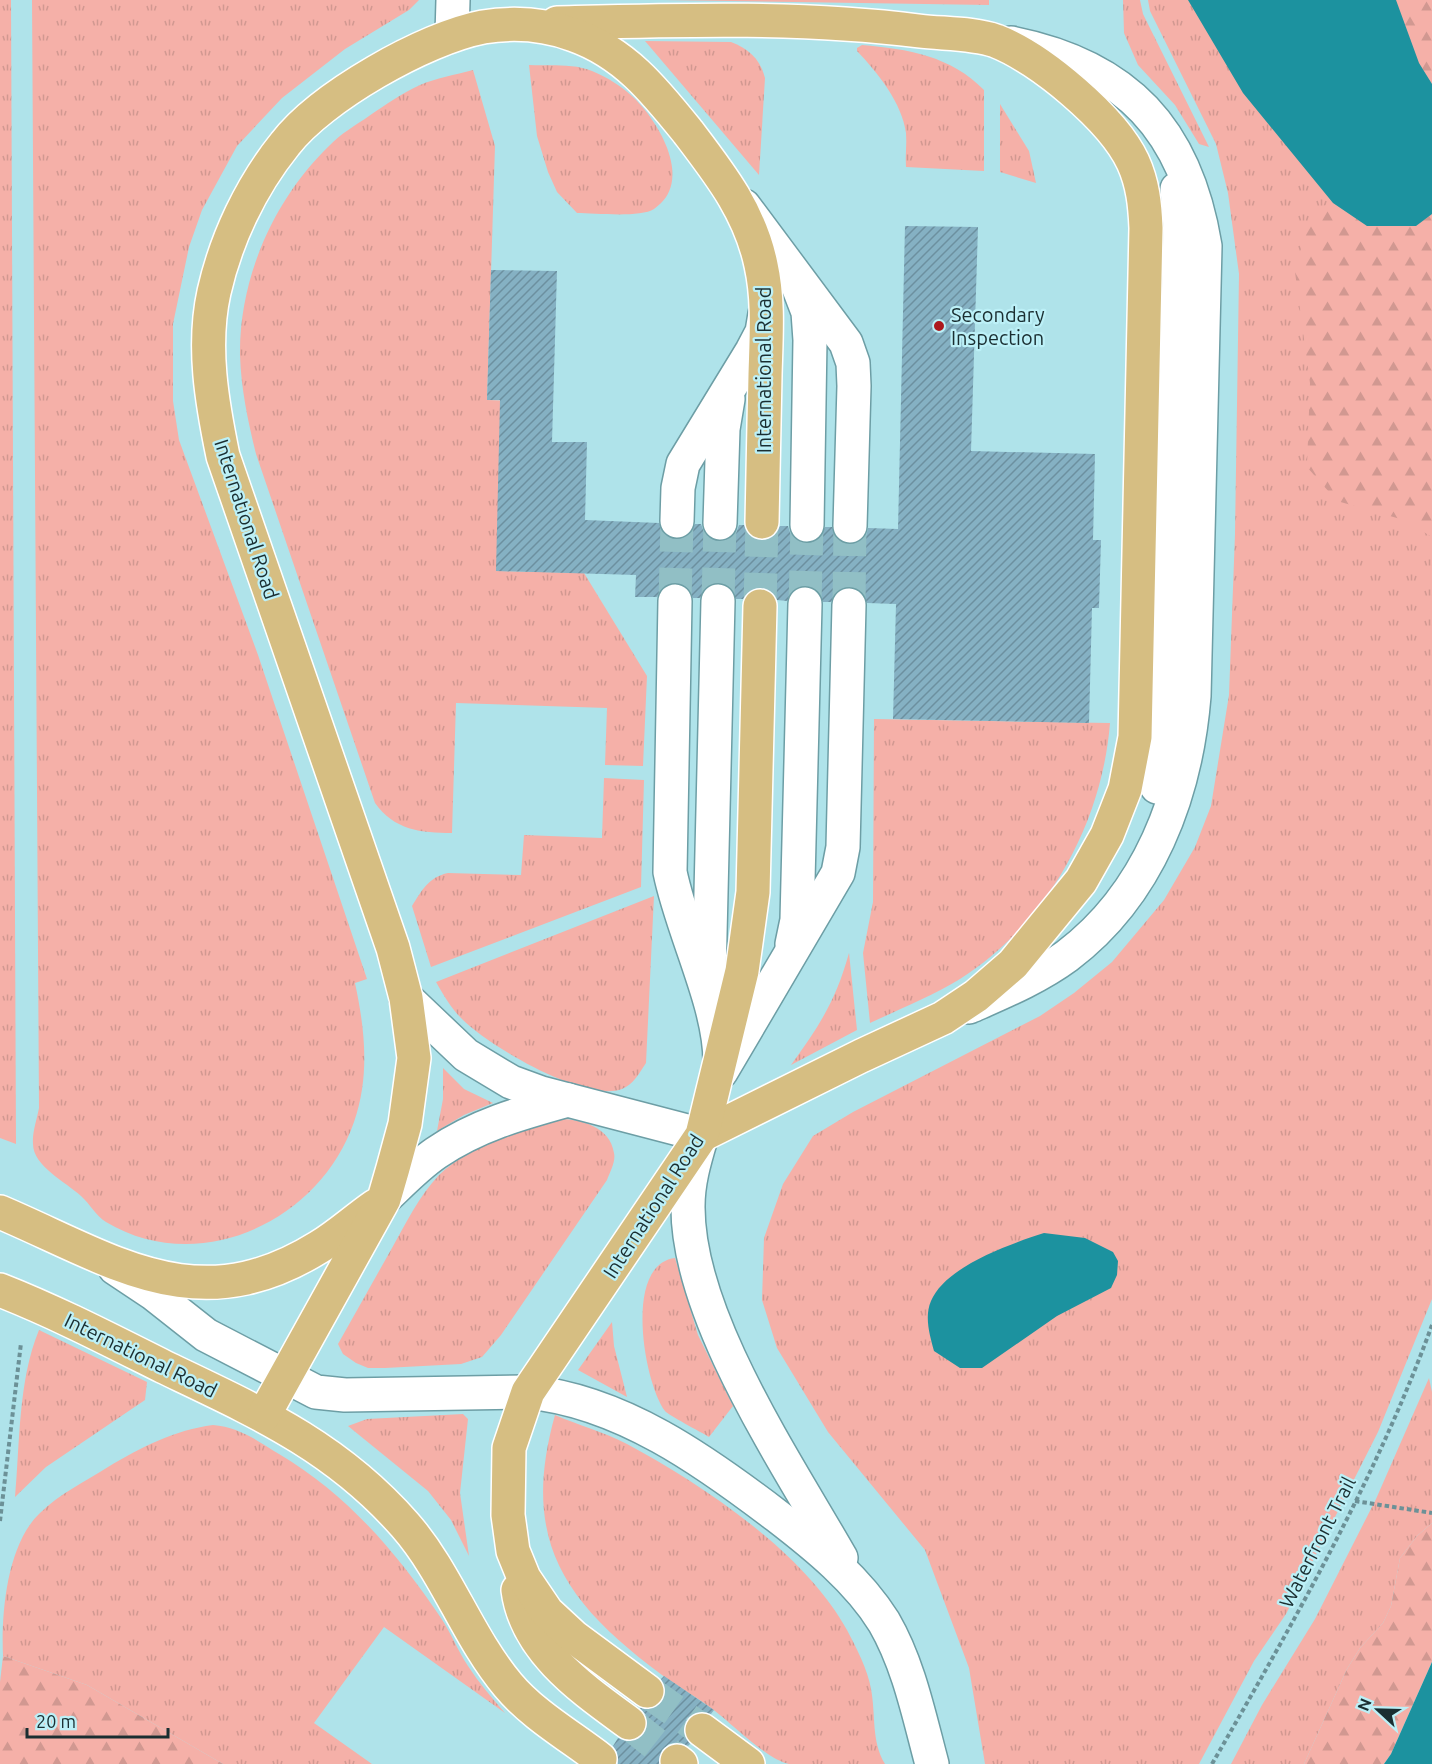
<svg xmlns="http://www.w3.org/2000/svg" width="1432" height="1764" viewBox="0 0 1432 1764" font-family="Ubuntu,sans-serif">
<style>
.grass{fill:url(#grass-tufts)}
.forest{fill:url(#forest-firs)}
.water{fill:#1c929f}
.building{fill:url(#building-hatch)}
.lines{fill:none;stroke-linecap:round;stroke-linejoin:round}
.minor-tunnel{stroke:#91bfc5;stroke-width:33;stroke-dasharray:33 16;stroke-linecap:butt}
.major-tunnel{stroke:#91bfc5;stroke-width:33;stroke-dasharray:33 16;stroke-linecap:butt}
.minor-casing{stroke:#6d9ea5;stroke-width:36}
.major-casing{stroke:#fff;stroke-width:36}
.path{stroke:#6c9197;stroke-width:4;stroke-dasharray:4.5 3;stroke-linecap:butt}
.minor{stroke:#fff;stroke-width:33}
.major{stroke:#d6be82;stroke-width:33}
.poi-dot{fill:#ac191d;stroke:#bcf0f7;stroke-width:2}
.labels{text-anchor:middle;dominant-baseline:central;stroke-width:4.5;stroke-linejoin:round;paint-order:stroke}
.poi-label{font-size:20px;fill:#1a2e31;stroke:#bcf0f7;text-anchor:start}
.street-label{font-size:20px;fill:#1a2e31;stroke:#bcf0f7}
</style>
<defs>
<pattern id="grass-tufts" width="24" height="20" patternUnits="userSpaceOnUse" patternTransform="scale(1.5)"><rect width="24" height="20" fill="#f5b0a8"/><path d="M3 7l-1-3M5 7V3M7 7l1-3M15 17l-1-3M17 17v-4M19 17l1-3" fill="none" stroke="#d19891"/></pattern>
<pattern id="forest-firs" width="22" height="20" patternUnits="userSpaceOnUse" patternTransform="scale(1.5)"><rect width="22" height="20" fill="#f5b0a8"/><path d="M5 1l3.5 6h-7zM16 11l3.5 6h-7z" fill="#d19891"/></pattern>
<pattern id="building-hatch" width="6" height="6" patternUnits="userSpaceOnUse" patternTransform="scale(1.5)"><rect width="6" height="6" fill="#85b1c3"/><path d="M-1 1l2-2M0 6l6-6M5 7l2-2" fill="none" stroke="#6c909f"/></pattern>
</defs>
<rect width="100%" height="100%" fill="#afe3ea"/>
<g class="grass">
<path d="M 0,0 L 11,0 L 16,1144 L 0,1138 Z"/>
<path d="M 32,0 L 419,0 L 409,10 L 345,49 L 282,98 L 237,146 L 202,210 L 189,247 L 173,324 L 173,401 L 179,440 L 258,655 L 367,979 L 355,983 C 365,1030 370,1076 354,1122 C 320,1221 199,1278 106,1222 C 96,1216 90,1204 81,1196 C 66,1182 33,1166 33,1144 C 32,1133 37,1119 39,1108 Z"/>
<path d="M 662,0 L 989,0 L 989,5 Z"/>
<path d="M 1123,0 L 1140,0 L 1143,14 L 1209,147 L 1199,144 L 1175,105 L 1138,65 L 1124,33 Z"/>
<path d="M 1148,0 L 1432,0 L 1432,1299 L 1378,1432 L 1286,1614 L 1254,1661 L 1199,1764 L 985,1764 L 969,1668 L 925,1550 L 828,1432 L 777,1348 L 762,1300 L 764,1238 L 783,1184 L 813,1136 L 853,1112 L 1040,1016 L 1074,993 L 1112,962 L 1164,900 L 1195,847 L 1211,806 L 1229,695 L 1235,534 L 1239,274 L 1228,193 L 1216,144 L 1150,11 Z"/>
<path d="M 645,41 L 731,42 C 749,49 760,59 765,78 L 759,175 Z"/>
<path d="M 862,45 C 908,49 951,56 984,90 L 984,171 L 906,167 C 905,156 907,144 906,133 C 902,103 878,73 857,51 L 857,48 Z"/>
<path d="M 529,65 C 549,66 573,63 592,71 C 607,77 623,87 634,98 C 659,122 695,182 654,209 C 640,218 594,213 577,213 L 557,192 L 548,172 L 537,136 Z"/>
<path d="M 473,70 L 495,146 L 487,400 L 519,401 L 497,571 L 584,573 L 647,676 L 643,766 L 605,765 L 607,708 L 456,703 L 452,833 C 421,833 394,830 375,803 L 256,454 C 248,421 241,389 240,355 C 239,278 274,199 329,146 C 340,134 356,125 369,116 C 385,105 402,93 420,85 C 436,78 455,75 473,70 Z"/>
<path d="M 1000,104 L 1029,151 L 1036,183 L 1000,172 Z"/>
<path d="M 874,719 L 1110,723 C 1102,824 1047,924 960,979 C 932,996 900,1009 870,1023 L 863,953 L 873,902 Z"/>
<path d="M 604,778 L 644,780 L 641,887 L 431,967 L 412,906 C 422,890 429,877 448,873 L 521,875 L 524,835 L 602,838 Z"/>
<path d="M 654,896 L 646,1063 C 640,1072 633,1085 622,1089 C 584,1103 489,1046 462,1019 C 451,1008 444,996 436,982 Z"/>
<path d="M 849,953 L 857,1030 L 791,1065 C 820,1025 836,1000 849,953 Z"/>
<path d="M 443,1068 L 464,1089 L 493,1103 L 464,1115 L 437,1131 L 443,1099 Z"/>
<path d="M 558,1119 C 580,1119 610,1126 614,1153 C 616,1161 610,1172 607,1180 L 501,1335 L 482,1357 L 461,1364 L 385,1368 L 368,1368 L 356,1363 L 343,1354 L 338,1344 C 356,1312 374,1280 392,1248 C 406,1223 419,1196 439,1175 C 466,1149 522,1124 558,1119 Z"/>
<path d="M 675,1258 L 698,1335 L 733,1406 L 709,1437 C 701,1432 668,1415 665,1411 C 644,1383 623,1264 675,1258 Z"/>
<path d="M 612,1322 L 614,1346 L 627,1397 L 578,1370 Z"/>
<path d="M 39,1330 L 147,1382 L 145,1400 L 46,1467 L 15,1497 C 20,1443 18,1381 39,1330 Z"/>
<path d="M 1429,1378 L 1432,1392 L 1432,1523 L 1417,1536 L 1400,1558 L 1391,1606 L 1383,1623 L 1360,1648 L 1347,1669 L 1304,1764 L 1231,1764 L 1262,1705 L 1315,1619 L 1376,1499 Z"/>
<path d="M 463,1414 L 468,1419 L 460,1493 L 469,1556 L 451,1520 L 428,1491 L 348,1426 L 367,1419 Z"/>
<path d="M 555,1415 C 578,1425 604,1432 627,1444 C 703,1485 804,1552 847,1630 C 856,1647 868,1670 871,1689 C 876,1715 871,1741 885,1764 C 858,1764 813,1764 789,1764 C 769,1761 732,1724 715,1711 C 698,1698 679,1687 662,1675 C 564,1602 520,1540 555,1415 Z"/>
<path d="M 213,1425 C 239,1427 258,1441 279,1454 C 348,1495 397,1553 441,1618 C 451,1633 458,1651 468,1666 C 479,1683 492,1698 505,1713 L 384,1627 L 314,1723 L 372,1764 L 223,1764 L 87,1685 L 3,1656 C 1,1613 7,1544 40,1513 C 59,1494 86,1481 108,1467 C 141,1447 175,1430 213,1425 Z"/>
</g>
<g class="forest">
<path d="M 1396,0 L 1432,0 L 1432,84 L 1419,63 Z"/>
<path d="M 1333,203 L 1367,226 L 1416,226 L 1432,214 L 1432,537 L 1404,520 L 1337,501 L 1307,467 L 1310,383 L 1295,272 L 1311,210 Z"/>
<path d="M 1432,1523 L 1432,1662 L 1391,1754 L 1384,1764 L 1304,1764 L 1347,1669 L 1360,1648 L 1383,1623 L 1391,1606 L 1400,1558 L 1417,1536 Z"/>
<path d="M 3,1656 L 87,1685 L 223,1764 L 0,1764 L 0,1682 Z"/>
</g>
<g class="water">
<path d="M 1188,0 L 1396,0 L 1419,63 L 1432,84 L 1432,214 L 1416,226 L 1367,226 L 1333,203 L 1243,93 Z"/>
<path d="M 1044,1233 L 1085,1238 L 1113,1252 L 1118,1261 L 1117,1275 L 1111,1288 L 1057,1316 L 982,1368 L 960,1368 L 934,1351 C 930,1336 924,1317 931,1301 C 946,1266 1010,1244 1044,1233 Z"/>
<path d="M 1432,1662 L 1432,1764 L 1384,1764 L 1391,1754 Z"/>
</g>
<g class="building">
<path d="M 905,226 L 978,227 L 971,451 L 1095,454 L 1093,540 L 1101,540 L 1099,608 L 1092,608 L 1089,723 L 893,719 L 896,604 L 867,603 L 859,589 L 850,586 L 840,589 L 831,602 L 823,602 L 815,588 L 806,585 L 796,588 L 787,601 L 777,600 L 770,590 L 761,587 L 751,590 L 743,599 L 736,599 L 728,585 L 719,582 L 709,585 L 700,598 L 693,598 L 685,585 L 675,582 L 665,585 L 657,597 L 635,597 L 636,575 L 496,571 L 500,400 L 487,400 L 491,270 L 557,271 L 552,442 L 587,442 L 585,520 L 659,523 L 667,537 L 677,540 L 686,537 L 695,524 L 701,524 L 704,532 L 710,539 L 719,542 L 729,539 L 736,533 L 739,525 L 744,525 L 752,538 L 761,541 L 772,538 L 780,526 L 788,526 L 791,535 L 797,541 L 806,544 L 817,541 L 825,527 L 832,527 L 840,542 L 850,545 L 859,542 L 866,536 L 868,528 L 898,529 Z"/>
<path d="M 664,1676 L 714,1710 L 711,1714 L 695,1713 L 687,1718 L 683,1728 L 690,1744 L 688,1746 L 679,1742 L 669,1744 L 662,1750 L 659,1764 L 618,1764 L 617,1752 L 613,1746 L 618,1738 L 628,1742 L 637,1740 L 644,1734 L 648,1724 L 646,1715 L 640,1708 L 654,1708 L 662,1703 L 666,1693 L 661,1679 Z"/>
</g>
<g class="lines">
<g class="minor-tunnel">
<path d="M 675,601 L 677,521"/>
<path d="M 718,601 L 720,523"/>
<path d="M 805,604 L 807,525"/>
<path d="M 849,605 L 850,526"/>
</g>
<g class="major-tunnel">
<path d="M 760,606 L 762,522"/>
<path d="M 647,1691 L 702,1730"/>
<path d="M 629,1723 L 677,1761"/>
</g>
<defs>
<g id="minor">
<path d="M 452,35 L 453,0"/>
<path d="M 744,206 L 846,343 L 853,363 L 854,386 L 850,526"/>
<path d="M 798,286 L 808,312 L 810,340 L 807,525"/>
<path d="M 677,521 L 678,488 L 683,464 L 752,351 L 762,332 L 765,314"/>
<path d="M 720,523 L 723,429 L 728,399"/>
<path d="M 675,601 L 670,872 C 682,932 720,1003 720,1062"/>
<path d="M 1157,787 L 1166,739 L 1169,698 L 1180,226 L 1177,189"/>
<path d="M 792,944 L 797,920 L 805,604"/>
<path d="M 709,976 L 718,601"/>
<path d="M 406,998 L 466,1055 L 511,1082 L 541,1093 L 702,1135 C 695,1159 688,1181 688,1206 C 687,1316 787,1463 841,1558"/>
<path d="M 969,1007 C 1003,992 1037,978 1067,956 C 1149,894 1186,795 1194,696 L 1205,246 C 1186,130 1127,66 1011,43"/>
<path d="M 721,1072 L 838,873 L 843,847 L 849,605"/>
<path d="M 384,1199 C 400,1184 417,1166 436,1153 C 477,1125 521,1113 568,1100"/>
<path d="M 115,1268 L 154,1294 L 206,1335 L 316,1392 L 345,1395 L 528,1392 C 621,1401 705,1461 777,1516 C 816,1546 858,1580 884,1622 C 909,1665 919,1716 932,1764"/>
</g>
<g id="major">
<path d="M 557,23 C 678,20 799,16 919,31 C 943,34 973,33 996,41 C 1040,58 1113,119 1133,162 C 1143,184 1145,205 1146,228 L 1135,737 L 1125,789 L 1107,835 L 1081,881 L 1013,964 L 976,996 L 943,1018 L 861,1056 L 702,1135"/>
<path d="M 0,1212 C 113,1260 197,1323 319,1247 C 339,1235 356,1219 375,1206"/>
<path d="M 0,1290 C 56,1312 110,1340 164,1367 C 256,1411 336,1446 405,1525 C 447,1573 467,1636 508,1685 C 532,1714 570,1736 600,1759"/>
<path d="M 264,1415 L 384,1199 L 393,1168 L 405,1124 L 414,1058 L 406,998 L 393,948 L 223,456 C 212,403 202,346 214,292 C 226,239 251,186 285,144 C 321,97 425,38 483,27 C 513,22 544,24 574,35 C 625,53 655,91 688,132 C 720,174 750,212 761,265 C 769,301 766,338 765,375 C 764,424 763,473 762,522"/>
<path d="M 518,1590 C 526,1651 584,1690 629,1723"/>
<path d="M 647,1691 L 574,1637 L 547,1612 L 524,1578 L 513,1551 L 508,1515 L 509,1448 L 528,1392 L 702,1135 L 742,971 L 753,892 L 760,606"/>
<path d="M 702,1730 L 748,1764"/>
<path d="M 677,1761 L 681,1764"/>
</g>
</defs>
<use href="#minor" class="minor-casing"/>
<use href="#major" class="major-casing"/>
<g class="path">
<path d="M 1355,1501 L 1432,1513"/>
<path d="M 0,1521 L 21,1343"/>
<path d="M 1212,1764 C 1293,1623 1376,1479 1432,1325"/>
</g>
<use href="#minor" class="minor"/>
<use href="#major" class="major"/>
</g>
<circle class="poi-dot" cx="939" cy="326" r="6"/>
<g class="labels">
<g class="poi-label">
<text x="951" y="314">Secondary<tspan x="951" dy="23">Inspection</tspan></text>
</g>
<g class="street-label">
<text transform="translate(763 370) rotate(-90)">International Road</text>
<text transform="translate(247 519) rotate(72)">International Road</text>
<text transform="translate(653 1206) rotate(-57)">International Road</text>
<text transform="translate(141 1355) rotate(26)">International Road</text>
<text transform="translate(1317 1542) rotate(-63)">Waterfront Trail</text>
</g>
</g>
<g transform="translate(1378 1710) rotate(292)" stroke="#bcf0f7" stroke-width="4.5" paint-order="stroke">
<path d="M0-4.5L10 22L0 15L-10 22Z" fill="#1a2e31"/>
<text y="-9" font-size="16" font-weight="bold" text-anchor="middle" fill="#1a2e31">N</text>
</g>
<path d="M27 1728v9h141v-9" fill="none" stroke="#1a2e31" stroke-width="3"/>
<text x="36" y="1728" font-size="18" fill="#1a2e31" stroke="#bcf0f7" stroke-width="4.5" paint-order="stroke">20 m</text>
</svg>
